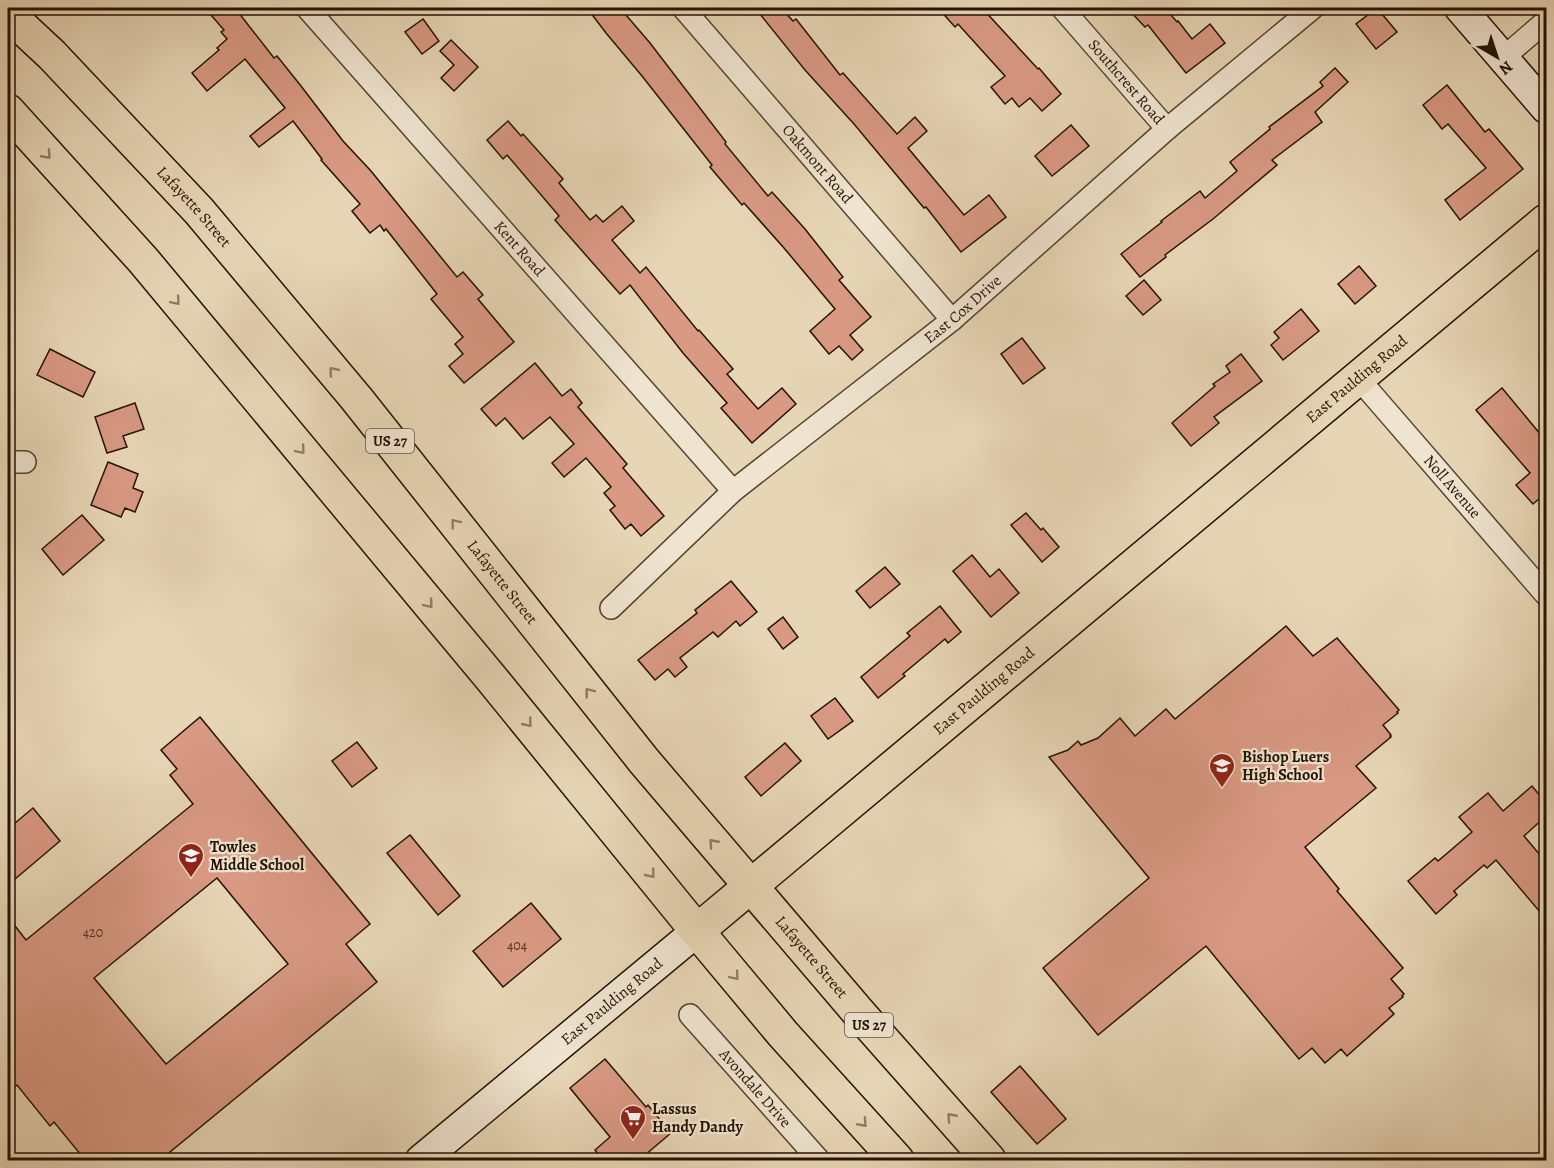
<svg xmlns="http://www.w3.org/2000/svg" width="1554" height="1168" viewBox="0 0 1554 1168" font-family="Alegreya,serif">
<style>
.building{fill:#d99983;stroke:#241202;stroke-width:1.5;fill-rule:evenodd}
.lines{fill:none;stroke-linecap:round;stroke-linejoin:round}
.street-casing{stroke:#55432f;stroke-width:24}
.secondary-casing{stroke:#241202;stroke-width:33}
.primary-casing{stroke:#241202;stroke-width:36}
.highway-casing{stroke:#241202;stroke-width:36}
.street{stroke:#efe4d0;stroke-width:21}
.secondary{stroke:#efe4d0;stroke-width:30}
.primary{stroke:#e7d6b6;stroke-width:33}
.highway{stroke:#e7d6b6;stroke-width:33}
.oneway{stroke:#8f7e65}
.labels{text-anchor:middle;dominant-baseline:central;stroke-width:4.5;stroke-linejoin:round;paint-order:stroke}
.number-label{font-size:14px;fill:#513422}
.shield{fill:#efe4d0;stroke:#615140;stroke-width:1.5}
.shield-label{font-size:15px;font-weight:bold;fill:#241202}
.street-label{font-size:16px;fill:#241202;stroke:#efe4d0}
.poi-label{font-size:16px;font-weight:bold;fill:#241202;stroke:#efe4d0;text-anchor:start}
</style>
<rect width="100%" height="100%" fill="#e7d6b6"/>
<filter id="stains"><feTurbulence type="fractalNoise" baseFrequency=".00333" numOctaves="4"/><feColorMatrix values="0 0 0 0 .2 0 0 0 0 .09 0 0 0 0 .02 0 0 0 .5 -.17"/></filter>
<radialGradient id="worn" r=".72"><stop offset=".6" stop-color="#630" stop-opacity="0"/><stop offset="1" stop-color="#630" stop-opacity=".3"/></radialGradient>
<g class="building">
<path d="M 205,8 L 235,8 L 274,58 L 277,56 L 301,86 L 343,141 L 371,171 L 457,277 L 463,272 L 483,295 L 478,299 L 514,342 L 464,383 L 449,366 L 463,354 L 455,344 L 463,337 L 431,299 L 437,294 L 386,229 L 384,231 L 380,225 L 370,233 L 352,211 L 360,204 L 321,160 L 322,159 L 293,121 L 259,147 L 250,136 L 285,108 L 245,59 L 207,91 L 192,73 L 219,50 L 217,48 L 227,39 L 221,32 L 224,30 Z"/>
<path d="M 587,8 L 620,8 L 650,43 L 726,142 L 725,144 L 768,196 L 772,192 L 805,229 L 843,277 L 839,280 L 871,317 L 850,335 L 863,350 L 852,360 L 839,346 L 829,354 L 810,331 L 835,309 L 784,248 L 744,203 L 742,205 L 710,167 L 712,165 L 642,76 L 606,33 Z"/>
<path d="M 755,8 L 781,8 L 793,21 L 796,19 L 840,75 L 843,73 L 897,134 L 915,117 L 927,131 L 908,148 L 964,215 L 989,195 L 1006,217 L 961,252 L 926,207 L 924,208 L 854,124 L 805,70 Z"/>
<path d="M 938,8 L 982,8 L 1038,69 L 1039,68 L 1061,94 L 1042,111 L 1030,98 L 1019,107 L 1012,98 L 1005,104 L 991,87 L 1005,76 L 958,24 L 955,27 Z"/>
<path d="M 1127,8 L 1168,8 L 1166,9 L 1177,22 L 1178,21 L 1192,39 L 1210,24 L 1225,43 L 1186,73 L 1148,25 L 1145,27 Z"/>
<path d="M 1377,8 L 1397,32 L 1376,49 L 1356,24 Z"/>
<path d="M 423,19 L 439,41 L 422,54 L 405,32 Z"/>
<path d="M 451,40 L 478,67 L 454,91 L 441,78 L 454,65 L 440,51 Z"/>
<path d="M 1335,68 L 1348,82 L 1315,112 L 1322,122 L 1272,160 L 1277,165 L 1213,219 L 1165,255 L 1166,257 L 1140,277 L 1121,254 L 1162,222 L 1161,221 L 1200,191 L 1205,198 L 1237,171 L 1230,162 L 1270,129 L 1269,127 L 1323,86 L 1320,82 Z"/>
<path d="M 1447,85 L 1485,132 L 1489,129 L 1523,169 L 1460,220 L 1445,200 L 1486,168 L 1448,124 L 1442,129 L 1423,105 Z"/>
<path d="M 508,121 L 521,136 L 523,134 L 563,179 L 559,183 L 590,220 L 596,215 L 603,222 L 622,206 L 634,221 L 612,240 L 640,273 L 646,267 L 698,331 L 699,330 L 733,369 L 727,374 L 758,409 L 782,388 L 796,404 L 752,443 L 721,408 L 727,403 L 683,353 L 630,285 L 620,294 L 555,220 L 559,216 L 507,155 L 503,159 L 487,140 Z"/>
<path d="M 1071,125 L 1089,146 L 1052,176 L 1035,156 Z"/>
<path d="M 1359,266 L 1376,286 L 1355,304 L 1338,284 Z"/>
<path d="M 1144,280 L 1161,300 L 1143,315 L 1126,296 Z"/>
<path d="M 1301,309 L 1319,331 L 1283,360 L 1271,345 L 1279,338 L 1274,332 Z"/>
<path d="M 1022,338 L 1045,368 L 1023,384 L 1001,354 Z"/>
<path d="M 50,349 L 95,372 L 83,397 L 37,375 Z"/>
<path d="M 1241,354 L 1262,381 L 1214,417 L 1219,423 L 1191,446 L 1172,423 L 1215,386 L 1213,384 L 1230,372 L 1226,366 Z"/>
<path d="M 535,363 L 562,396 L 571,389 L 582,403 L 578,407 L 627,464 L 623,468 L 664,516 L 641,536 L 631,524 L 625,529 L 610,510 L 615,506 L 604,493 L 611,487 L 586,458 L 564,477 L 552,463 L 574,444 L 550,417 L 523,439 L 505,418 L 496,426 L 481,409 Z"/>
<path d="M 1502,388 L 1546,441 L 1546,493 L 1533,504 L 1516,485 L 1530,473 L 1476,410 Z"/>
<path d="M 135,403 L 144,429 L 123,436 L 127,447 L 107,453 L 95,417 Z"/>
<path d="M 108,462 L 138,474 L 133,488 L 143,492 L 135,512 L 125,508 L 121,517 L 91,505 Z"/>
<path d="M 1026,513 L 1041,530 L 1043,528 L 1059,547 L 1042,562 L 1011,525 Z"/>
<path d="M 82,515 L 104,540 L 63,575 L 42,549 Z"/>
<path d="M 972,555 L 990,577 L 999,569 L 1019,593 L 991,617 L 953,571 Z"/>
<path d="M 885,567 L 900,584 L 870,608 L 856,591 Z"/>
<path d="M 731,581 L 757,612 L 740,626 L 736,621 L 718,637 L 713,632 L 680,658 L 687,667 L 675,677 L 668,669 L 655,680 L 638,660 L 697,613 L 695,610 Z"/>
<path d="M 940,606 L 961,632 L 948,643 L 945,639 L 903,674 L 905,676 L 878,698 L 861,677 L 910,636 L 907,633 Z"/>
<path d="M 783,617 L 798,637 L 783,649 L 768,629 Z"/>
<path d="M 1286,626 L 1313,656 L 1337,638 L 1399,710 L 1397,712 L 1398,713 L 1383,725 L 1391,735 L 1390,736 L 1391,737 L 1356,766 L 1376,788 L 1305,847 L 1339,889 L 1337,891 L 1403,968 L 1391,979 L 1404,994 L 1402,996 L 1403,997 L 1389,1008 L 1394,1014 L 1347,1056 L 1341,1049 L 1325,1063 L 1312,1048 L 1299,1059 L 1206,946 L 1098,1035 L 1043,968 L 1149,878 L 1049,757 L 1068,750 L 1078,741 L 1081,745 L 1098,738 L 1120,718 L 1135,736 L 1166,709 L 1175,719 Z"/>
<path d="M 835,698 L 853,721 L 828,739 L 811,716 Z"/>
<path d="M 200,717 L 370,924 L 346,944 L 377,982 L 159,1161 L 86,1161 L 54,1122 L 50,1126 L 17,1085 L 8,1093 L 8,917 L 26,940 L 193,804 L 170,775 L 177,769 L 161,750 ZM 217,878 L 288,964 L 166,1064 L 94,978 Z"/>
<path d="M 357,742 L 377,768 L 352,787 L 332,761 Z"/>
<path d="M 785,743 L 801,761 L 761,796 L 745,777 Z"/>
<path d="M 1532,786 L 1546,803 L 1546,816 L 1524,836 L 1546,862 L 1546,919 L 1496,860 L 1487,868 L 1484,865 L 1454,891 L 1457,895 L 1436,914 L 1408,881 L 1435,858 L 1438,861 L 1472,832 L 1459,817 L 1488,793 L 1503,811 Z"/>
<path d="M 33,808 L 60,841 L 8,885 L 8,829 Z"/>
<path d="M 410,835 L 460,896 L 438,915 L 387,853 Z"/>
<path d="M 531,903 L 561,939 L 503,987 L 473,951 Z"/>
<path d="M 605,1059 L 646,1107 L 648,1105 L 671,1133 L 638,1161 L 604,1161 L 595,1150 L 610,1137 L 570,1088 Z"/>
<path d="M 1020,1066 L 1066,1119 L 1037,1144 L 991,1092 Z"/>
</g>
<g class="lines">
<defs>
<g id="street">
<path id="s1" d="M 307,8 L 733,491"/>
<path id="s2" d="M 683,8 L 952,320"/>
<path id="s3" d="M 1062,8 L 1167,129"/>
<path d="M 1503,58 L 1546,21"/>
<path id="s4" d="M 1358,378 L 1546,595"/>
<path d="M 8,462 L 25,462"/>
<path id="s5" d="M 611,608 L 733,491 L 952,320 L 1167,129 L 1313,8"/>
<path id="s6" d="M 690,1015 L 819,1160"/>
</g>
<g id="secondary">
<path d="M 1460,8 L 1546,108"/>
<path id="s7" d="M 421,1160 L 697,931"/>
</g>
<g id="primary">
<path id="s8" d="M 697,931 L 1546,221"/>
</g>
<g id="highway">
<path id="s9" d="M 8,14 L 52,55 L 199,211 L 356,398 L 644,761 L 859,1013 L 989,1160"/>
<path d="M 8,111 L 143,260 L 491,678 L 697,931 L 783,1034 L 897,1160"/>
</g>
</defs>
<use href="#street" class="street-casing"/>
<use href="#secondary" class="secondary-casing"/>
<use href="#primary" class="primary-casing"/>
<use href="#highway" class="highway-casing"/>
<use href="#street" class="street"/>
<use href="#secondary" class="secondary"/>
<use href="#primary" class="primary"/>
<use href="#highway" class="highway"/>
</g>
<defs><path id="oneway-chevron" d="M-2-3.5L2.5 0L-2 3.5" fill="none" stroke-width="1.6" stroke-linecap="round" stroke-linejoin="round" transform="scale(1.5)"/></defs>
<g class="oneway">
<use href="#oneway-chevron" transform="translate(47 155) rotate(48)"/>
<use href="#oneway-chevron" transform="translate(176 301) rotate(50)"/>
<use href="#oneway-chevron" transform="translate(333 371) rotate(-130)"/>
<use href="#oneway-chevron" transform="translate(301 450) rotate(50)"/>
<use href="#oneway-chevron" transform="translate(455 523) rotate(-128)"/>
<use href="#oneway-chevron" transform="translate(429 604) rotate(50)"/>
<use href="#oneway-chevron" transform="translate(589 692) rotate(-128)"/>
<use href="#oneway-chevron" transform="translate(528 723) rotate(51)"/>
<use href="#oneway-chevron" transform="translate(713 843) rotate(-132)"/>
<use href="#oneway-chevron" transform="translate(651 874) rotate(51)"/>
<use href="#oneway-chevron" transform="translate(735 976) rotate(50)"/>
<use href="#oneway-chevron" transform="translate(951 1117) rotate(-132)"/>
<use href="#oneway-chevron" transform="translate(863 1123) rotate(48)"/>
</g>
<defs>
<symbol id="school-pin" viewBox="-11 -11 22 30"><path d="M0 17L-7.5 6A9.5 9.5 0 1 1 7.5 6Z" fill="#8f2418" stroke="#efe4d0"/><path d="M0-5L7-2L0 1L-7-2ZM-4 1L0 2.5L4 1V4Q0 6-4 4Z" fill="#fff"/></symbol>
<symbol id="supermarket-pin" viewBox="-11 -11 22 30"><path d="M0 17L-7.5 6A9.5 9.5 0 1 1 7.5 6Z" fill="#8f2418" stroke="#efe4d0"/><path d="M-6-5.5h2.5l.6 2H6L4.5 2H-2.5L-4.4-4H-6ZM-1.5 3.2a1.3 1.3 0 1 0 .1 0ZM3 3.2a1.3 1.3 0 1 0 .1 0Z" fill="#fff"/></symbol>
</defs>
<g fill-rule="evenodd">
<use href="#school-pin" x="1207" y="751" width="30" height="40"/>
<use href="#school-pin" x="176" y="841" width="30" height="40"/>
<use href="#supermarket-pin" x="618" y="1103" width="30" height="40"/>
</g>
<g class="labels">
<g class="number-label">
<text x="93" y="932">420</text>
<text x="517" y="945">404</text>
</g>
<g class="shield">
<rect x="366" y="429" width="48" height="24" rx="4.5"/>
<rect x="845" y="1013" width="48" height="24" rx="4.5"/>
</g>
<g class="shield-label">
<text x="390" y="441">US 27</text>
<text x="869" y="1025">US 27</text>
</g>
<g class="street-label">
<text stroke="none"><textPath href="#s3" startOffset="98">Southcrest Road</textPath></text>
<text stroke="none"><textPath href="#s2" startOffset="206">Oakmont Road</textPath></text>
<text stroke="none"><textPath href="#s9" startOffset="268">Lafayette Street</textPath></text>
<text stroke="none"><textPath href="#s1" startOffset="321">Kent Road</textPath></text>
<text stroke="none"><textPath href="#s5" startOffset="462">East Cox Drive</textPath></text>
<text stroke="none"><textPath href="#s8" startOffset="860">East Paulding Road</textPath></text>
<text stroke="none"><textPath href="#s4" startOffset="144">Noll Avenue</textPath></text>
<text stroke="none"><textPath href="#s9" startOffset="754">Lafayette Street</textPath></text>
<text stroke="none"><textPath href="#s8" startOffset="374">East Paulding Road</textPath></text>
<text stroke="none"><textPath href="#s9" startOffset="1240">Lafayette Street</textPath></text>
<text stroke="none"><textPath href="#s7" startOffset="248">East Paulding Road</textPath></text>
<text stroke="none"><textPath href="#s6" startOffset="98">Avondale Drive</textPath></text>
</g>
<g class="poi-label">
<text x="1242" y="757">Bishop Luers<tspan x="1242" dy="18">High School</tspan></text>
<text x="210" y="847">Towles<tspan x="210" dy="18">Middle School</tspan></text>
<text x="652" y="1109">Lassus<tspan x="652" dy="18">Handy Dandy</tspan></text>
</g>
</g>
<rect width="1554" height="1168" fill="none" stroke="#e7d6b6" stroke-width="30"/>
<rect x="9" y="9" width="1536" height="1150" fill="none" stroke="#241202" stroke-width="3"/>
<rect x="15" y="15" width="1524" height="1138" fill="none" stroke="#241202" stroke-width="1.5"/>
<g transform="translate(1497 57) rotate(141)" stroke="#efe4d0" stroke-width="4.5" paint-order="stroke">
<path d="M0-4.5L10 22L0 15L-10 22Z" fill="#241202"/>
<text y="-9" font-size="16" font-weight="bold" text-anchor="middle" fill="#241202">N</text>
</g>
<rect width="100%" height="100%" filter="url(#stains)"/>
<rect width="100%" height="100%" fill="url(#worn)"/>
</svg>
